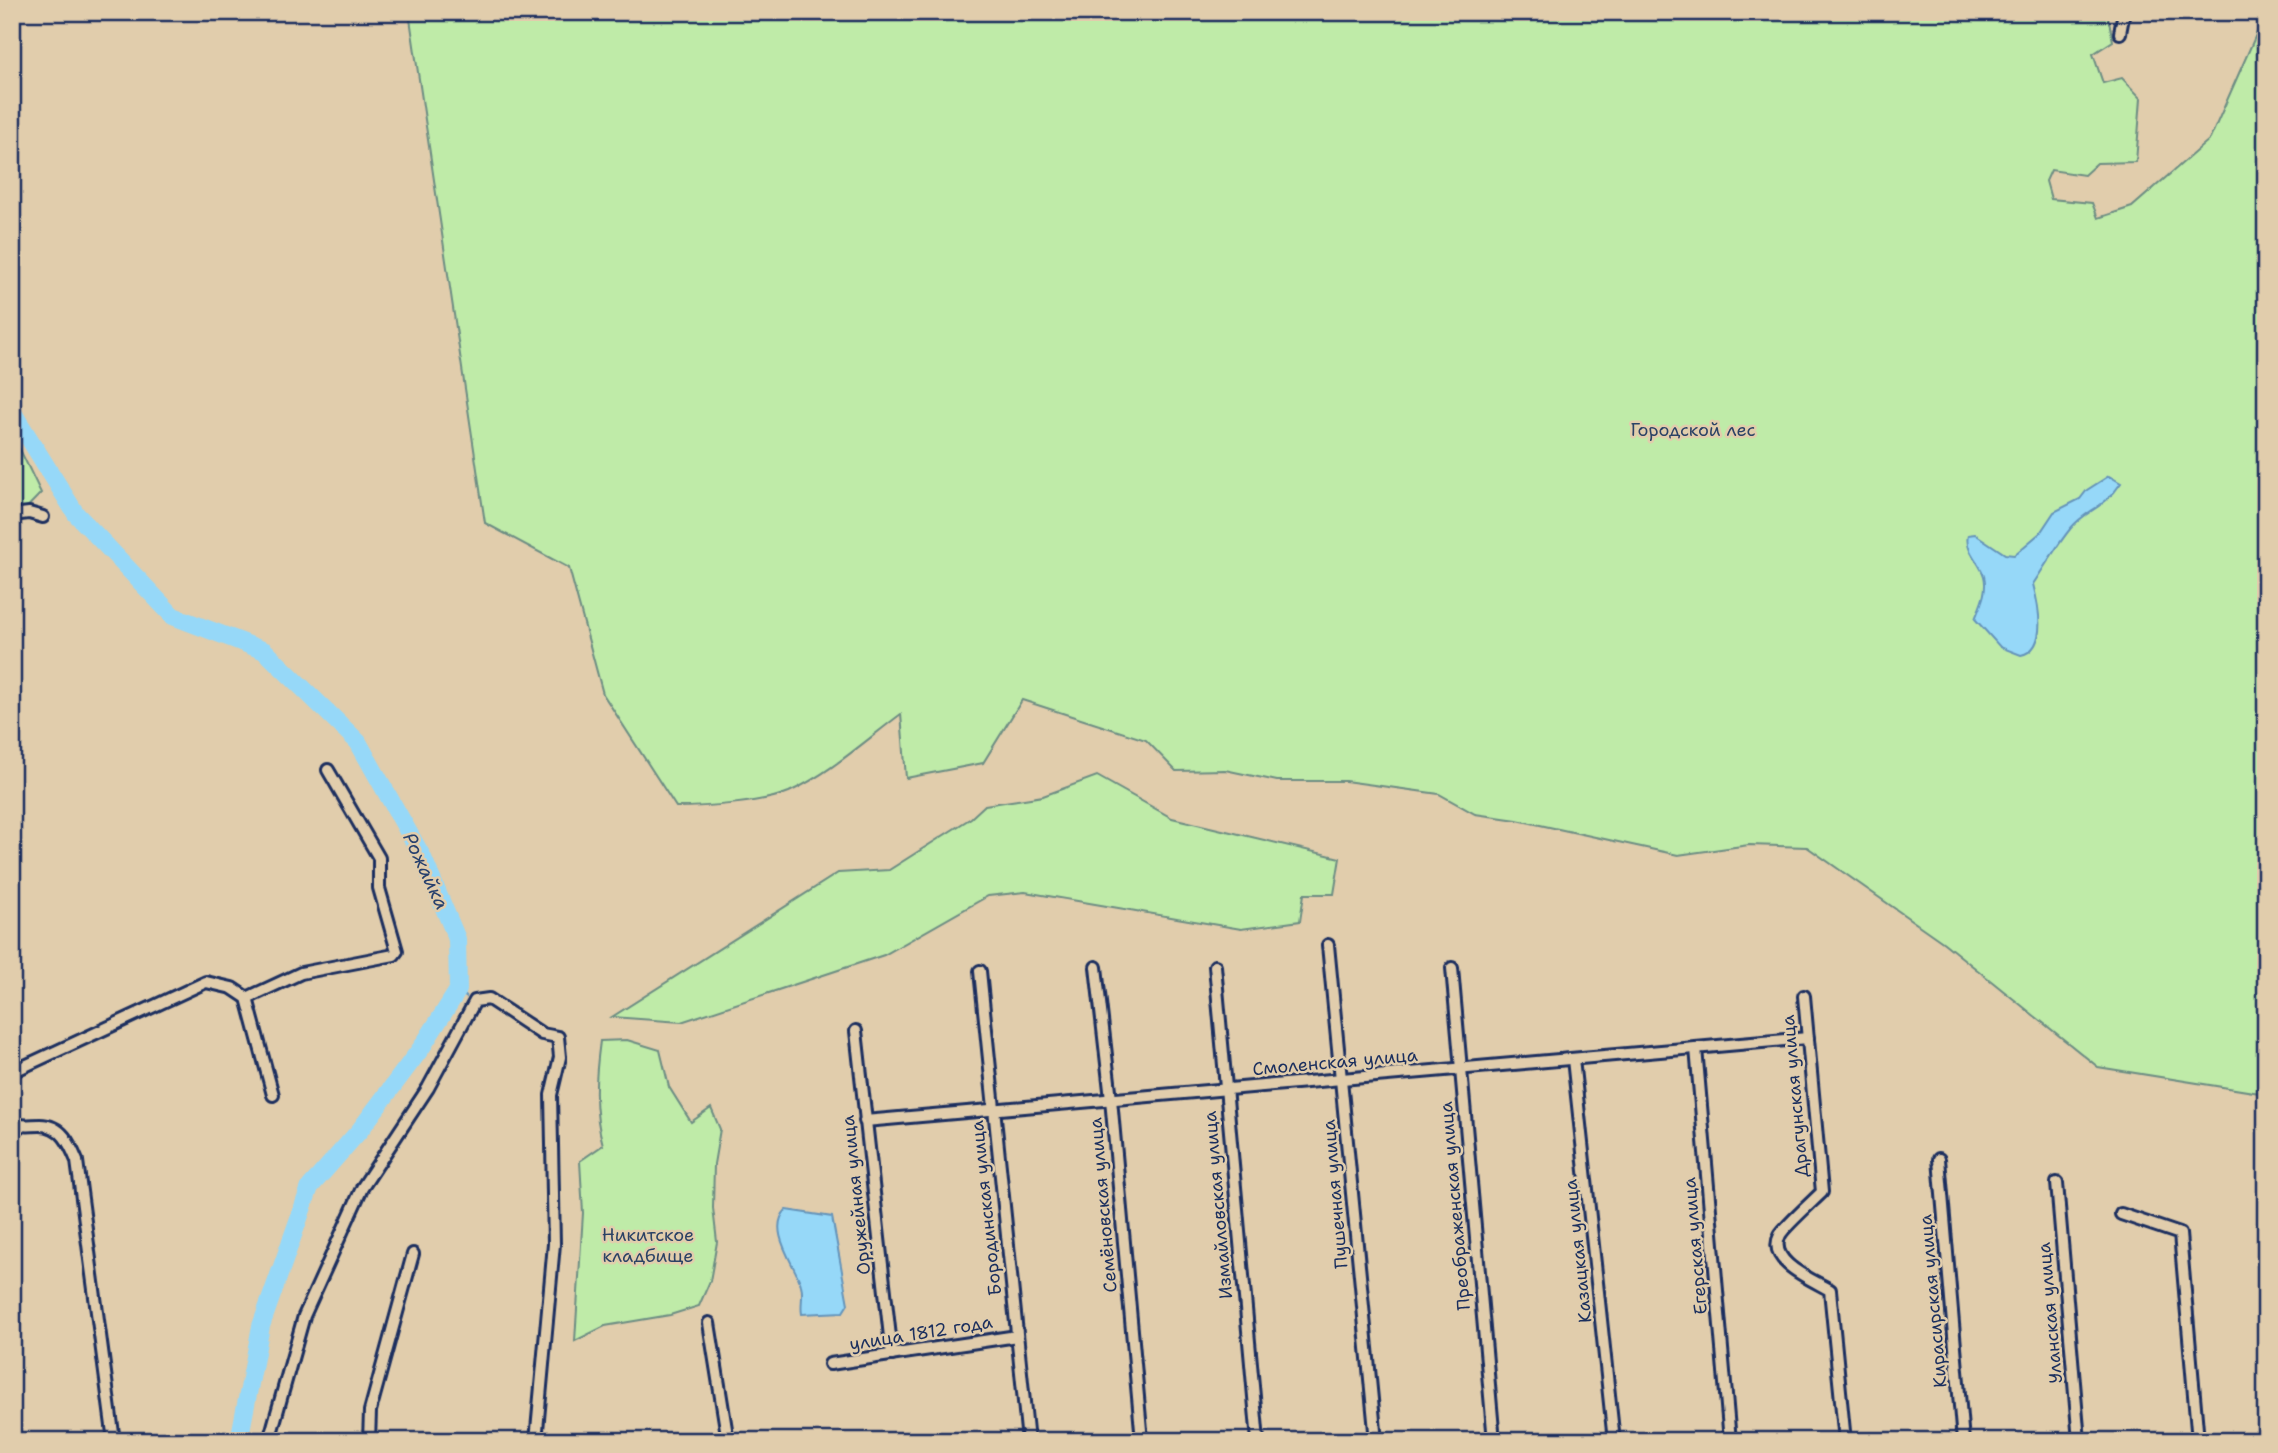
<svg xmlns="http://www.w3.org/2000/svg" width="2278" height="1453" viewBox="0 0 2278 1453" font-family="'Shantell Sans',sans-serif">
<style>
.green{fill:#bfeba8;stroke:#6d8d83;stroke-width:2}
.water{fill:#96d8f8;stroke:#6594ba;stroke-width:2}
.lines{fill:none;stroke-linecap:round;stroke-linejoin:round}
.stream{stroke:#6594ba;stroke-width:2.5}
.river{stroke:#96d8f8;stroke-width:18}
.minor-casing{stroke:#1b2f5e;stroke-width:16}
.minor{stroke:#e1cdac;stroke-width:10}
.labels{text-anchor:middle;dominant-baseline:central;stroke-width:5;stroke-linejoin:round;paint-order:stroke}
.park-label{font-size:18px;fill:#2b4265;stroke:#e1cdac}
.street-label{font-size:18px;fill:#1b2f5e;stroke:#e1cdac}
.water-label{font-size:19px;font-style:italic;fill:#27406d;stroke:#e1cdac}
</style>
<rect width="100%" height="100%" fill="#e1cdac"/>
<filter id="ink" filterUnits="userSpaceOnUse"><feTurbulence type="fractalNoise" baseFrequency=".0143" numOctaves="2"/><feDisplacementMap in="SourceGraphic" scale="14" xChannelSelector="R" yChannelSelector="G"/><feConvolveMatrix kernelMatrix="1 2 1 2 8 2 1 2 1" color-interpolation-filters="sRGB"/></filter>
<g filter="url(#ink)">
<g class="green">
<path d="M 409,12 L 2107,12 L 2113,41 L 2093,54 L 2103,83 L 2122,78 L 2141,98 L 2136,162 L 2097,163 L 2084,175 L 2051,170 L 2046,181 L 2051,199 L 2092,203 L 2098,218 L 2132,207 L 2210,139 L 2266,12 L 2266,1094 L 2098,1067 L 1944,943 L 1807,847 L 1749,845 L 1678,855 L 1517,820 L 1475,814 L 1439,794 L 1345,781 L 1277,781 L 1225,770 L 1176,771 L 1146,740 L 1022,700 L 983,763 L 906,778 L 901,714 C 866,740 829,774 789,792 C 763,803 704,807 676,807 L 603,694 L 569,568 L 485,523 Z"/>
<path d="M 12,433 L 41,493 L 12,523 Z"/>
<path d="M 1097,776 L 1172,818 L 1340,858 L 1334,894 L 1304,894 L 1300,921 L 1241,929 L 1025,892 L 988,896 L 884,955 L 681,1022 L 612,1017 L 838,873 L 889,870 L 971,818 L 985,805 L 1043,796 Z"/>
<path d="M 627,1040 L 660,1050 L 669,1087 L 691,1122 L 711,1108 L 720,1129 L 714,1164 L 713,1208 L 717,1242 L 710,1281 L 699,1306 L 670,1315 L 605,1326 L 575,1341 L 583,1213 L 580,1161 L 603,1145 C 593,1109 595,1078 600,1041 Z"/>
</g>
<g class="water">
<path d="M 2109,476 L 2121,483 C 2104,509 2087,509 2071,528 C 2057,545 2045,566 2033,584 C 2038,603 2049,649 2021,655 L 2000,647 L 1975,619 C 1980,606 1988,591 1984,576 C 1980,562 1964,550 1968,535 L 1975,534 L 2005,554 L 2014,555 L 2040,533 L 2054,512 L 2080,499 L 2087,490 Z"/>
<path d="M 786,1210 L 832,1217 L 848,1304 L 843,1312 L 802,1314 C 800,1304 804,1295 801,1285 C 796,1266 766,1230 786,1210 Z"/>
</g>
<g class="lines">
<path class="stream" d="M 458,990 L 466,997"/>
<path class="river" d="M 12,411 L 76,514 L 173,616 L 265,651 L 358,742 L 423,858 L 457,939 L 458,990 L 422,1047 L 360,1130 L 310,1187 L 261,1326 L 239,1441"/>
<defs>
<g id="minor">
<path d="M 2120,33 L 2124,12"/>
<path d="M 12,515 L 29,513 L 43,517"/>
<path d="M 1328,945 L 1376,1441"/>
<path d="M 1215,966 L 1258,1441"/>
<path d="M 1096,967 L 1111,1099 L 1142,1441"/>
<path d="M 1452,968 L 1494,1441"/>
<path d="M 980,971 L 1028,1441"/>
<path d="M 1804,996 L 1822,1192 C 1813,1201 1784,1227 1780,1235 C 1766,1262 1813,1280 1830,1290 L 1845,1441"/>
<path d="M 247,998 L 301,973 L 394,955 L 397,951 L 379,888 L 379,858 L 328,770"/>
<path d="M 856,1031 L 892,1355"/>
<path d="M 1696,1048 L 1730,1441"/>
<path d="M 1573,1059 L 1614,1441"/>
<path d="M 12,1072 L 206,982 L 232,988 L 247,998 L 273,1095"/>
<path d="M 865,1121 L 1808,1038"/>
<path d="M 12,1123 C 22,1127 30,1125 40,1125 C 62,1125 70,1144 77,1161 L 114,1441"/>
<path d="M 1939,1159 L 1963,1441"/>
<path d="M 2057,1183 L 2079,1441"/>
<path d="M 2121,1214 L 2180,1234 L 2198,1441"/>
<path d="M 709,1323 L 728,1441"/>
<path d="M 830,1364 L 1017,1336"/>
<path d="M 269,1441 L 304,1316 L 362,1188 L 428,1088 L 475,1001 L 489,999 L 542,1034 L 558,1037 L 560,1057 L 551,1095 L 554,1244 L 536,1441"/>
<path d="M 369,1441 L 370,1411 L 413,1254"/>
</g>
</defs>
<use href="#minor" class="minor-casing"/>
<use href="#minor" class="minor"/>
</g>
</g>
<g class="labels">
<g class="park-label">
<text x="1693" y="430">Городской лес</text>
<text x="648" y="1235">Никитское<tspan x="648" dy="21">кладбище</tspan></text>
</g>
<g class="street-label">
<text transform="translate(1335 1062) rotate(-5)">Смоленская улица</text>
<text transform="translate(1795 1096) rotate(-95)">Драгунская улица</text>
<text transform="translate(1335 1194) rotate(-95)">Пушечная улица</text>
<text transform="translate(856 1195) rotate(-96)">Оружейная улица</text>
<text transform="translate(1103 1205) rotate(-95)">Семёновская улица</text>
<text transform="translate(1218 1205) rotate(-95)">Измайловская улица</text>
<text transform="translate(1455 1206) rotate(-95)">Преображенская улица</text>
<text transform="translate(986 1208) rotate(-96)">Бородинская улица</text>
<text transform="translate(1695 1246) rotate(-95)">Егерская улица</text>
<text transform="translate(1578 1251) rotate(-96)">Казацкая улица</text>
<text transform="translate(1933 1301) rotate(-95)">Кирасирская улица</text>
<text transform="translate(2050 1313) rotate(-95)">Уланская улица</text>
<text transform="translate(921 1333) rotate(-9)">улица 1812 года</text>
</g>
<g class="water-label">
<text transform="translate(426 871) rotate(65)">Рожайка</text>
</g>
</g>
<rect width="2278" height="1453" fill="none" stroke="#e1cdac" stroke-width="42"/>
<rect x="21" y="21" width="2236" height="1411" fill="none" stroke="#1b2f5e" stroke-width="2.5" filter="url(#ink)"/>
</svg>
